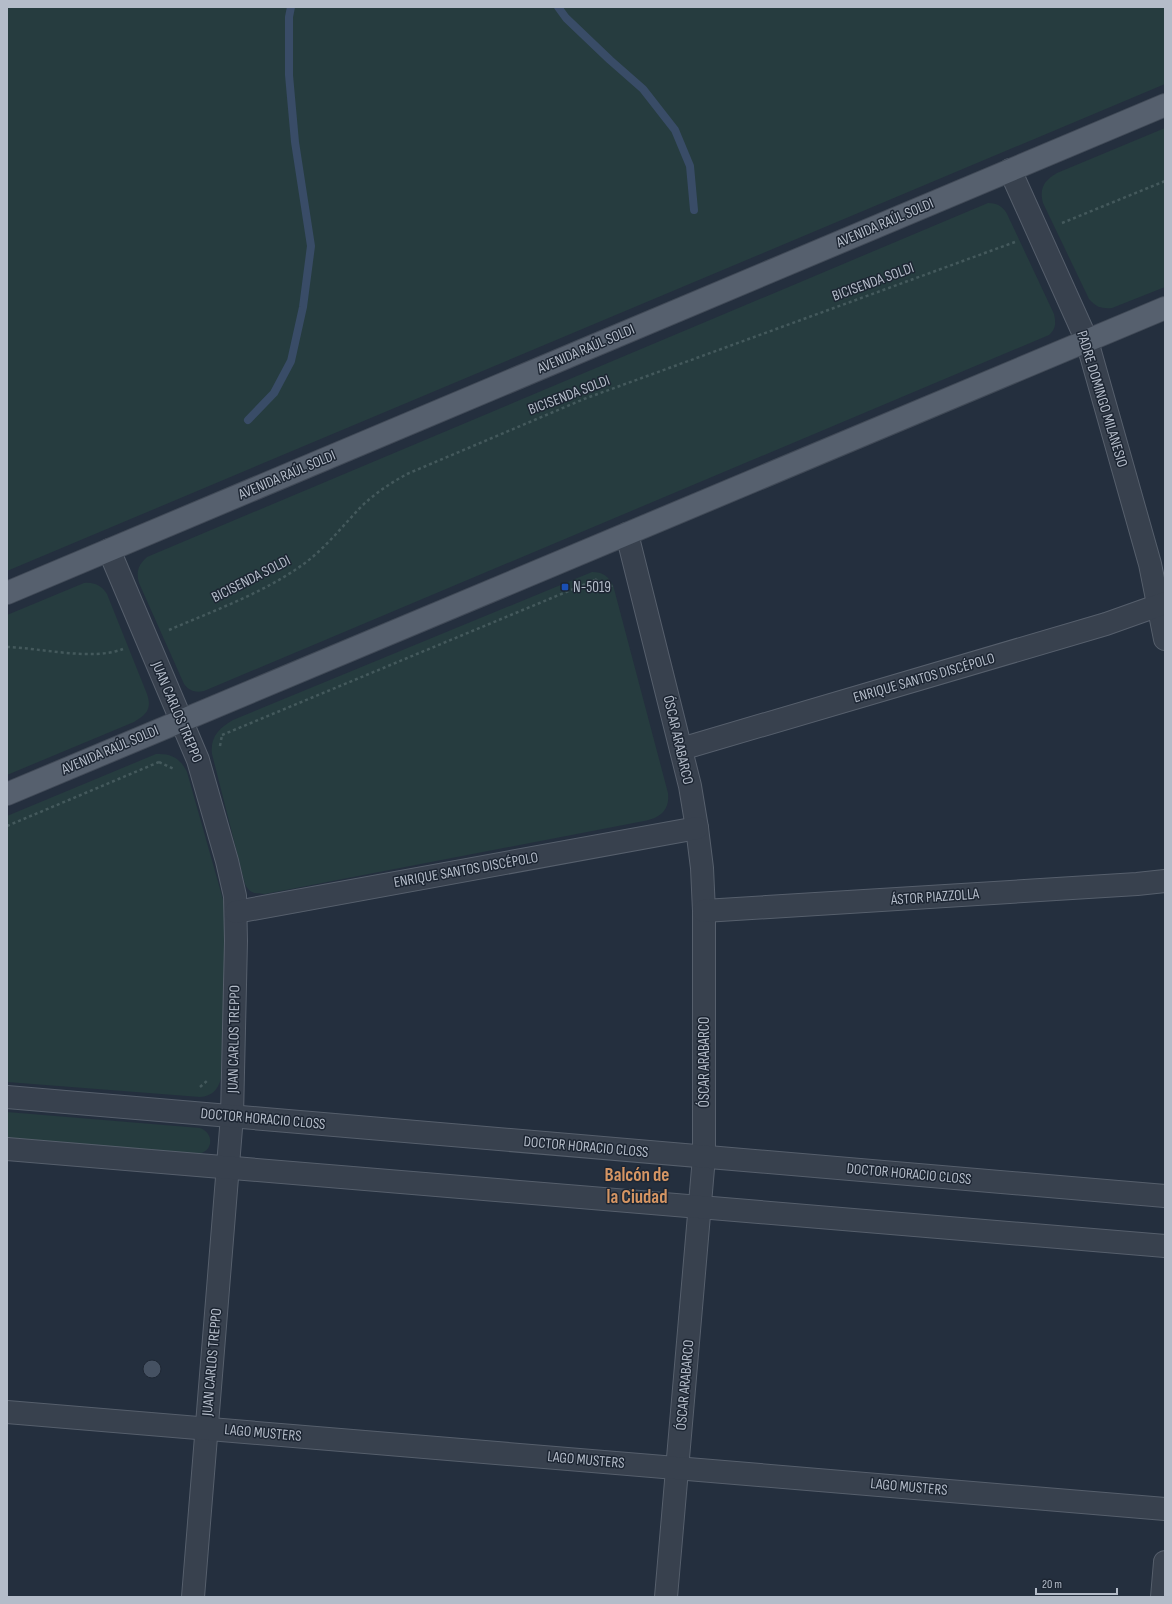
<svg xmlns="http://www.w3.org/2000/svg" width="1172" height="1604" viewBox="0 0 1172 1604" font-family="'Sofia Sans Condensed',sans-serif">
<style>
.green{fill:#263c3f}
.lines{fill:none;stroke-linecap:round;stroke-linejoin:round}
.stream{stroke:#394c67;stroke-width:8}
.building{fill:#455162;stroke:#1f2835}
.minor-casing{stroke:#565f6c;stroke-width:24}
.major-casing{stroke:#414a57;stroke-width:24}
.path{stroke:#44595c;stroke-width:2.5;stroke-dasharray:3 3;stroke-linecap:butt}
.minor{stroke:#38414e;stroke-width:22}
.major{stroke:#56606e;stroke-width:22}
.transit-dot{fill:#1a4fb4;stroke:#1d2633;stroke-width:1.5}
.labels{text-anchor:middle;dominant-baseline:central;stroke-width:3;stroke-linejoin:round;paint-order:stroke}
.street-label{font-size:15px;fill:#b4bcc9;stroke:#1d2633}
.poi-label{font-size:15px;fill:#b4bcc9;stroke:#1d2633;text-anchor:start}
.district-label{font-size:19px;font-weight:bold;fill:#d59563;stroke:#1d2633}
</style>
<rect width="100%" height="100%" fill="#242f3e"/>
<g class="green">
<path d="M 7,7 L 1165,7 L 1165,84 L 7,571 Z"/>
<path d="M 1165,128 L 1165,287 L 1112,308 C 1102,309 1096,307 1089,299 L 1043,203 C 1039,188 1044,181 1057,173 Z"/>
<path d="M 988,203 C 998,203 1004,207 1008,216 L 1054,314 C 1056,323 1056,329 1049,335 L 204,691 C 196,693 189,691 184,684 L 139,583 C 136,572 138,565 147,557 Z"/>
<path d="M 592,572 C 603,572 608,576 613,585 L 668,793 C 670,810 660,818 644,821 L 265,894 C 255,894 249,893 245,884 L 212,754 C 210,737 219,728 233,720 Z"/>
<path d="M 84,583 C 94,582 101,585 107,594 L 147,694 C 152,709 147,714 134,722 L 7,775 L 7,615 Z"/>
<path d="M 156,754 C 171,753 180,758 187,772 L 224,903 L 226,918 L 221,1078 C 218,1090 212,1096 200,1097 L 7,1082 L 7,816 Z"/>
<path d="M 7,1112 L 200,1128 C 214,1133 214,1151 198,1154 L 7,1138 Z"/>
</g>
<g class="lines">
<g class="stream">
<path d="M 558,7 L 566,18 L 610,60 L 643,89 L 675,130 L 690,166 L 694,210"/>
<path d="M 248,420 L 274,393 L 291,361 L 303,307 L 311,246 L 295,142 L 289,75 L 289,17 L 291,7"/>
</g>
</g>
<circle class="building" cx="152" cy="1369" r="9"/>
<g class="lines">
<defs>
<g id="minor">
<path d="M 1010,170 L 1087,341 L 1150,564 L 1165,639"/>
<path d="M 627,534 L 690,786 L 697,828 L 702,868 L 704,911 L 704,1157 L 666,1597"/>
<path d="M 109,550 L 198,760 L 227,861 L 235,896 L 236,941 L 232,1116 L 193,1597"/>
<path d="M 681,749 L 1106,624 L 1165,603"/>
<path d="M 704,911 L 1137,884 L 1165,881"/>
<path d="M 236,912 L 697,828"/>
<path d="M 7,1097 L 1165,1196"/>
<path d="M 7,1149 L 1165,1246"/>
<path d="M 7,1412 L 1165,1509"/>
<path d="M 1162,1597 L 1165,1562"/>
</g>
<g id="major">
<path d="M 7,593 L 1165,105"/>
<path d="M 7,794 L 1165,308"/>
</g>
</defs>
<use href="#minor" class="minor-casing"/>
<use href="#major" class="major-casing"/>
<g class="path">
<path d="M 1062,223 L 1165,181"/>
<path d="M 595,579 L 606,588 L 613,585"/>
<path d="M 169,630 C 215,610 264,593 305,563 C 325,548 341,528 358,510 C 372,495 389,484 407,474 L 584,399 L 1015,242"/>
<path d="M 7,647 C 41,648 92,661 123,649"/>
<path d="M 222,735 L 595,580"/>
<path d="M 220,746 L 222,735"/>
<path d="M 159,762 L 174,769"/>
<path d="M 7,826 L 159,762"/>
<path d="M 200,1087 L 208,1080"/>
</g>
<use href="#minor" class="minor"/>
<use href="#major" class="major"/>
</g>
<rect class="transit-dot" x="561" y="583" width="8" height="8" rx="2"/>
<g class="labels">
<g class="street-label">
<text transform="translate(885 223) rotate(-23)">AVENIDA RAÚL SOLDI</text>
<text transform="translate(873 282) rotate(-20)">BICISENDA SOLDI</text>
<text transform="translate(586 349) rotate(-23)">AVENIDA RAÚL SOLDI</text>
<text transform="translate(569 395) rotate(-21)">BICISENDA SOLDI</text>
<text transform="translate(1102 399) rotate(73)">PADRE DOMINGO MILANESIO</text>
<text transform="translate(287 475) rotate(-23)">AVENIDA RAÚL SOLDI</text>
<text transform="translate(251 579) rotate(-27)">BICISENDA SOLDI</text>
<text transform="translate(924 678) rotate(-16)">ENRIQUE SANTOS DISCÉPOLO</text>
<text transform="translate(177 712) rotate(67)">JUAN CARLOS TREPPO</text>
<text transform="translate(678 740) rotate(77)">ÓSCAR ARABARCO</text>
<text transform="translate(110 750) rotate(-23)">AVENIDA RAÚL SOLDI</text>
<text transform="translate(466 870) rotate(-10)">ENRIQUE SANTOS DISCÉPOLO</text>
<text transform="translate(935 897) rotate(-4)">ÁSTOR PIAZZOLLA</text>
<text transform="translate(234 1039) rotate(-89)">JUAN CARLOS TREPPO</text>
<text transform="translate(704 1062) rotate(-90)">ÓSCAR ARABARCO</text>
<text transform="translate(263 1119) rotate(5)">DOCTOR HORACIO CLOSS</text>
<text transform="translate(586 1147) rotate(5)">DOCTOR HORACIO CLOSS</text>
<text transform="translate(909 1174) rotate(5)">DOCTOR HORACIO CLOSS</text>
<text transform="translate(212 1362) rotate(-85)">JUAN CARLOS TREPPO</text>
<text transform="translate(685 1385) rotate(-85)">ÓSCAR ARABARCO</text>
<text transform="translate(263 1433) rotate(5)">LAGO MUSTERS</text>
<text transform="translate(586 1460) rotate(5)">LAGO MUSTERS</text>
<text transform="translate(909 1487) rotate(5)">LAGO MUSTERS</text>
</g>
<g class="poi-label">
<text x="573" y="587">N-5019</text>
</g>
<g class="district-label">
<text x="637" y="1175">Balcón de<tspan x="637" dy="22">la Ciudad</tspan></text>
</g>
</g>
<rect width="1172" height="1604" fill="none" stroke="#b4bcc9" stroke-width="16"/>
<path d="M1036 1588v6h81v-6" fill="none" stroke="#b4bcc9" stroke-width="2"/>
<text x="1042" y="1588" font-size="12" fill="#b4bcc9" stroke="#1d2633" stroke-width="3" paint-order="stroke">20 m</text>
</svg>
